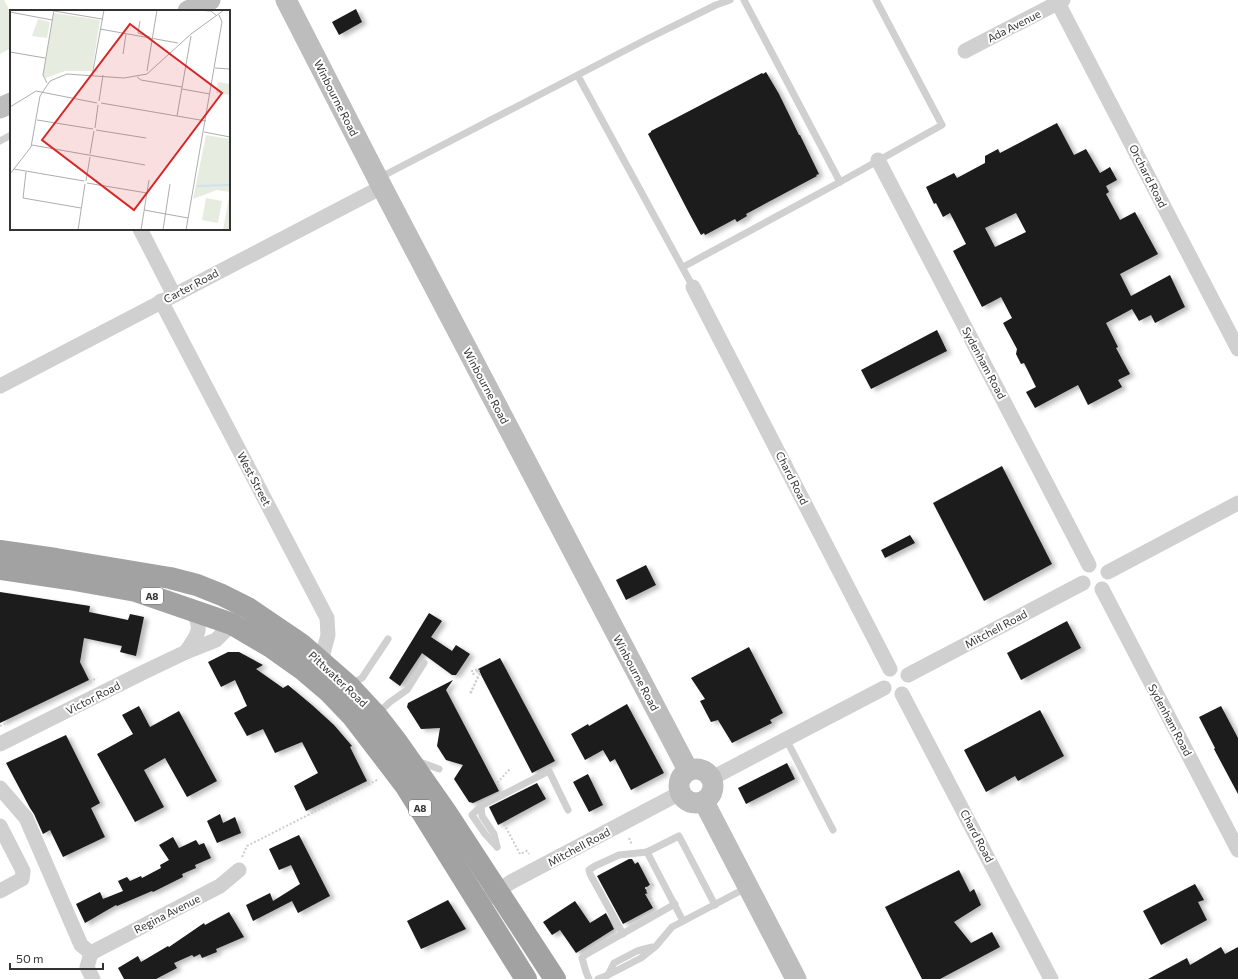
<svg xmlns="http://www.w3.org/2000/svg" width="1238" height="979" viewBox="0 0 1238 979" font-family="Commissioner,sans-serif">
  <defs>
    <filter id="shadow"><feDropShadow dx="4.5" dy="2.5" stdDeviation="2" flood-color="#0004"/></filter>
  </defs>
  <rect width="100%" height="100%" fill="#fff"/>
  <!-- green -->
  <polygon fill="#e6ecdf" points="0,0 4,0 11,13 11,48 0,54"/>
  <!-- building -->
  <g fill="#1a1a1a" fill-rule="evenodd" filter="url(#shadow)">
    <polygon points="356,9 362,22 339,35 332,22"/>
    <polygon points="766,72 779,94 799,135 800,135 819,174 816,175 817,176 746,214 747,216 737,222 735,219 705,235 704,233 701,235 689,213 648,134 651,132 651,131 762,73 763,74"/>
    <path d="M1057,123L1074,155L1086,149L1100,173L1110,167L1117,180L1106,186L1109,192L1106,194L1120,220L1135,212L1158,254L1120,274L1131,296L1170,275L1185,307L1155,323L1151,315L1139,321L1132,309L1106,323L1118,347L1116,348L1130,374L1118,380L1122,387L1088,405L1078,385L1035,408L1026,392L1036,387L1024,363L1021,364L1016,354L1017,349L1003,323L1012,318L1001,297L982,307L953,251L966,244L950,213L943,217L936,203L934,204L926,187L954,173L957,178L985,163V156L998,149L1000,153ZM1016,213L1026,232L995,247L985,228Z"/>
    <polygon points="937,330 947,351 871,389 861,370"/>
    <polygon points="1002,466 1052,564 984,601 933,503"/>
    <polygon points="910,535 915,543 885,558 881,550"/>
    <polygon points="646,565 656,585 626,600 616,580"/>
    <polygon points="0,592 90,606 89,612 128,620 130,614 144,617 136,656 120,652 122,646 84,638 80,662 89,680 0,723"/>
    <polygon points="429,613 442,621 431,637 452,651 456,645 470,654 456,675 452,675 422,653 400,686 389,678"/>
    <polygon points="1067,621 1081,648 1021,680 1007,653"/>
    <polygon points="749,647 783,713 770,720 772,723 732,743 718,720 711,722 700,701 705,699 691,678"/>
    <polygon points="228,652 239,652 263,665 256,669 283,688 288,685 312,705 334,725 352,746 350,747 367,781 306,811 294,786 318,773 302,742 275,753 263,729 247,736 234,713 247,706 235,680 221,687 208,662"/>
    <polygon points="500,658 555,761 532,773 478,669"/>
    <polygon points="453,680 446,690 499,791 473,803 469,802 454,779 463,765 446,760 437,746 440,728 421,729 407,707 408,703"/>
    <polygon points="627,704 664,773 631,790 615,759 610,762 603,750 585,760 571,734 588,724 589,726"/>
    <polygon points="139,706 150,727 179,711 217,781 187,797 165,758 144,770 164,807 135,822 97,754 133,734 122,715"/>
    <polygon points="1221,706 1238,738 1238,794 1214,749 1215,748 1199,717"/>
    <polygon points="1040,710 1064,756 1018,781 1015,776 986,792 964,750"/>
    <polygon points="66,735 100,803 91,808 105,837 63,857 50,830 43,834 34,814 30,808 6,763"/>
    <polygon points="787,763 795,779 746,804 738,788"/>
    <polygon points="588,774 603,805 589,812 573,782"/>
    <polygon points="537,783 546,799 498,825 489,807"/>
    <polygon points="220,814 223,823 235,817 241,833 217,843 207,821"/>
    <polygon points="299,835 330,896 298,913 292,901 253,921 246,905 270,893 273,901 300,884 291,865 279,870 269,849"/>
    <polygon points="173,837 179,848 196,840 199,845 204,843 211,858 195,865 196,868 182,874 183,877 153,892 152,891 117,906 116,905 85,923 76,904 100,892 103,899 123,891 118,881 127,877 130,881 141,876 142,878 161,868 160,865 169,860 159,845"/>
    <polygon points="629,859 632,859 635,864 638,862 650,885 645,888 648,893 645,894 653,908 623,924 597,876"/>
    <polygon points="959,870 970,892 974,889 981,905 954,922 971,943 992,932 1000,947 940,979 922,979 885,907"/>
    <polygon points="1195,884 1204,900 1198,902 1207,920 1161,945 1143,911"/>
    <polygon points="448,900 466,929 421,949 407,921"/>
    <polygon points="575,901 590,923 606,913 614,929 576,953 560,930 552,935 543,922"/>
    <polygon points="229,912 244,937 216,949 217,952 202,958 200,954 194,957 192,955 174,963 177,968 156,979 124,979 118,968 138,956 141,962 168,946 169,947 204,923 205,925"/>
    <polygon points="1221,947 1225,954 1238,947 1238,979 1148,979 1187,958 1190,965"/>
  </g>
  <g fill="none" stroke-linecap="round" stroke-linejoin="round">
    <!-- path -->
    <g stroke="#cdcdcd" stroke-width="2" stroke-dasharray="2 2" stroke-linecap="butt">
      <polyline points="470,693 480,674 478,669 472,671 473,674 478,671 479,674 471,693"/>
      <polyline points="0,726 97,678"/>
      <polyline points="499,786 497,783 510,769"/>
      <polyline points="504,824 520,854 527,851 529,854"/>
      <polyline points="629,838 632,845"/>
      <polyline points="242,857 247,846 379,779"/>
      <polyline points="652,884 653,885 646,888 654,906"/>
    </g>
    <!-- service -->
    <g stroke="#d0d0d0" stroke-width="7">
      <polyline points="744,0 840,182"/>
      <polyline points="578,76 693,287"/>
      <polyline points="0,141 11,135"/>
      <polyline points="379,178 647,39 716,5 730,0"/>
      <polyline points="683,267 840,182 942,125 876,0"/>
      <polyline points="350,685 362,678 388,639"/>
      <polyline points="378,713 390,702 407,690 424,663"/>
      <polyline points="786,739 833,830"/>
      <polyline points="417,761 439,769"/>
      <polyline points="481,806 482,816 494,834 497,847"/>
      <polyline points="497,847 485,834 472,815 481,806 549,771 568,810"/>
      <polyline points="683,921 647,852 679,836 715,905"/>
      <polyline points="623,934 590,874 589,870 595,866 619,855 647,852"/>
      <polyline points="608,975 614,963 637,951 652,947"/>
      <polyline points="589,979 586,972 582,958 585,955 675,904"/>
      <polyline points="598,979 608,975 641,958 656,946 672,927 746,888"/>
    </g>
    <!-- minor -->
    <g stroke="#d0d0d0" stroke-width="15">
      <polyline points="1058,3 1238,349"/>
      <polyline points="965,51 1063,0"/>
      <polyline points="878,160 1089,565"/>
      <polyline points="140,229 174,295"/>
      <polyline points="693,287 890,669"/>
      <polyline points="161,301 327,618 328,635 321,661"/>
      <polyline points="0,386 382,187"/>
      <polyline points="1108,572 1238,503"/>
      <polyline points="1102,589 1238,850"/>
      <path d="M186,652C198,633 203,632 193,610"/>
      <polyline points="908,675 1083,583"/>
      <polyline points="902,694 1051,979"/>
      <polyline points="0,744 144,672 186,652 216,640 232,624"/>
      <polyline points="712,778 884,688"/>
      <polyline points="0,788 26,818 81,945 91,953"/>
      <polyline points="0,826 23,871 22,879 0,891"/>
      <polyline points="479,904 511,882 680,793"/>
      <polyline points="91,953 220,886 239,870"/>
      <polyline points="91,953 87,967 93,979"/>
    </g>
    <!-- secondary -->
    <g stroke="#bdbdbd" stroke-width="21">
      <polyline points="286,0 382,187 688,770"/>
      <polyline points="188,11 210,0"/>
      <polyline points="0,108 11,103"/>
      <circle cx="696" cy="786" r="17"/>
      <polyline points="704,802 796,979"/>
    </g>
    <!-- trunk -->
    <g stroke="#a2a2a2" stroke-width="22">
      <polyline points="0,551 56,559 170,578 197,585 222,595 248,608 301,644 349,686 376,715 397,742 446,812 555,979"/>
      <polyline points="0,569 69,579 136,591 232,624 271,647 302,669 329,692 353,717 405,785 526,979"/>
    </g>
  </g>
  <g text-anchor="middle" stroke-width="4" stroke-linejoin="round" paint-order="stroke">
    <!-- shield labels -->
    <g fill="#fff" stroke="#707070" stroke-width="1">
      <rect x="141" y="588" width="22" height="16" rx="3"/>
      <rect x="409" y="800" width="22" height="16" rx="3"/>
    </g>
    <g font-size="10" font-weight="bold" fill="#333">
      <text x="152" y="600">A8</text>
      <text x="420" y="812">A8</text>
    </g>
    <!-- street labels -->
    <g font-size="11" fill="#333" stroke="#fff">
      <text transform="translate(1014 26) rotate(-27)" y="4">Ada Avenue</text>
      <text transform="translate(336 98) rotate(63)" y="4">Winbourne Road</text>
      <text transform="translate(1148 176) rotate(63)" y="4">Orchard Road</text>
      <text transform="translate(191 286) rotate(-28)" y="4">Carter Road</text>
      <text transform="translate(984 363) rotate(62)" y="4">Sydenham Road</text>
      <text transform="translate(486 386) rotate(62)" y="4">Winbourne Road</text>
      <text transform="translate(792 478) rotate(63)" y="4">Chard Road</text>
      <text transform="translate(254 479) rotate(62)" y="4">West Street</text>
      <text transform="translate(996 629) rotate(-28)" y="4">Mitchell Road</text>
      <text transform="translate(636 673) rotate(62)" y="4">Winbourne Road</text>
      <text transform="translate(338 679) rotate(43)" y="4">Pittwater Road</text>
      <text transform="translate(93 698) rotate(-27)" y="4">Victor Road</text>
      <text transform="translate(1170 720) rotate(62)" y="4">Sydenham Road</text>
      <text transform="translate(977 836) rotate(62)" y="4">Chard Road</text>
      <text transform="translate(579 847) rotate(-28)" y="4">Mitchell Road</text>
      <text transform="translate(167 914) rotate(-27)" y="4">Regina Avenue</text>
    </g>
  </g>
  <!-- overview -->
  <g transform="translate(10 10)">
    <rect width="220" height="220" fill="#fff"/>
    <path d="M44,3L90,10L82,61H55L36,68L33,66ZM28,9L40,12L37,28L22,26ZM208,72L220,74V85L206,83ZM196,125L220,129V220H213L220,182L207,180L183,189ZM196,188L212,191L208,213L192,210Z" fill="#e6ecdf"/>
    <path fill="none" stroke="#cfe2ee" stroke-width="2" d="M187,176L220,175"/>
    <path fill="none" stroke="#adadad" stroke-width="1" d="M187,0L201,1L207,6M44,1L92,9M0,2L42,10M130,11L128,23L140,27M90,19L168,33M0,42L35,48M113,44L116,24M205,58L220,59M137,61L147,0M82,66L94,0M127,67L131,70L172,77M37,73L33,65L44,0M172,79L200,84M89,91L93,65M91,93L196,111M0,97L26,81L87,93M167,106L181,26M27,110L83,119M85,118L88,95M86,120L136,128M194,122L220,127M22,135L135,155M80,144L84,121M4,159L74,171M16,162L13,188L71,198M0,164L21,137L30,86L40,71L57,64L114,68L137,64L181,24L214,0M76,171L80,147M77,173L137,183M134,200L178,208M68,220L75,174M131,220L139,170M153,220L160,174M176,220L208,35L212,12L209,5"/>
    <path fill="#d62828" fill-opacity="0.15" stroke="#d62828" stroke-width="2" d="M120,14L212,83L124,200L32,130Z"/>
    <rect width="220" height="220" fill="none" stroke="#333" stroke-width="2"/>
  </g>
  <!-- scale -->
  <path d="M10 963v6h93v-6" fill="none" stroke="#333333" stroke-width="2"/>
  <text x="16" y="963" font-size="12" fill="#333333" stroke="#ffffff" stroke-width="3" paint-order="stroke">50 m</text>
</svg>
